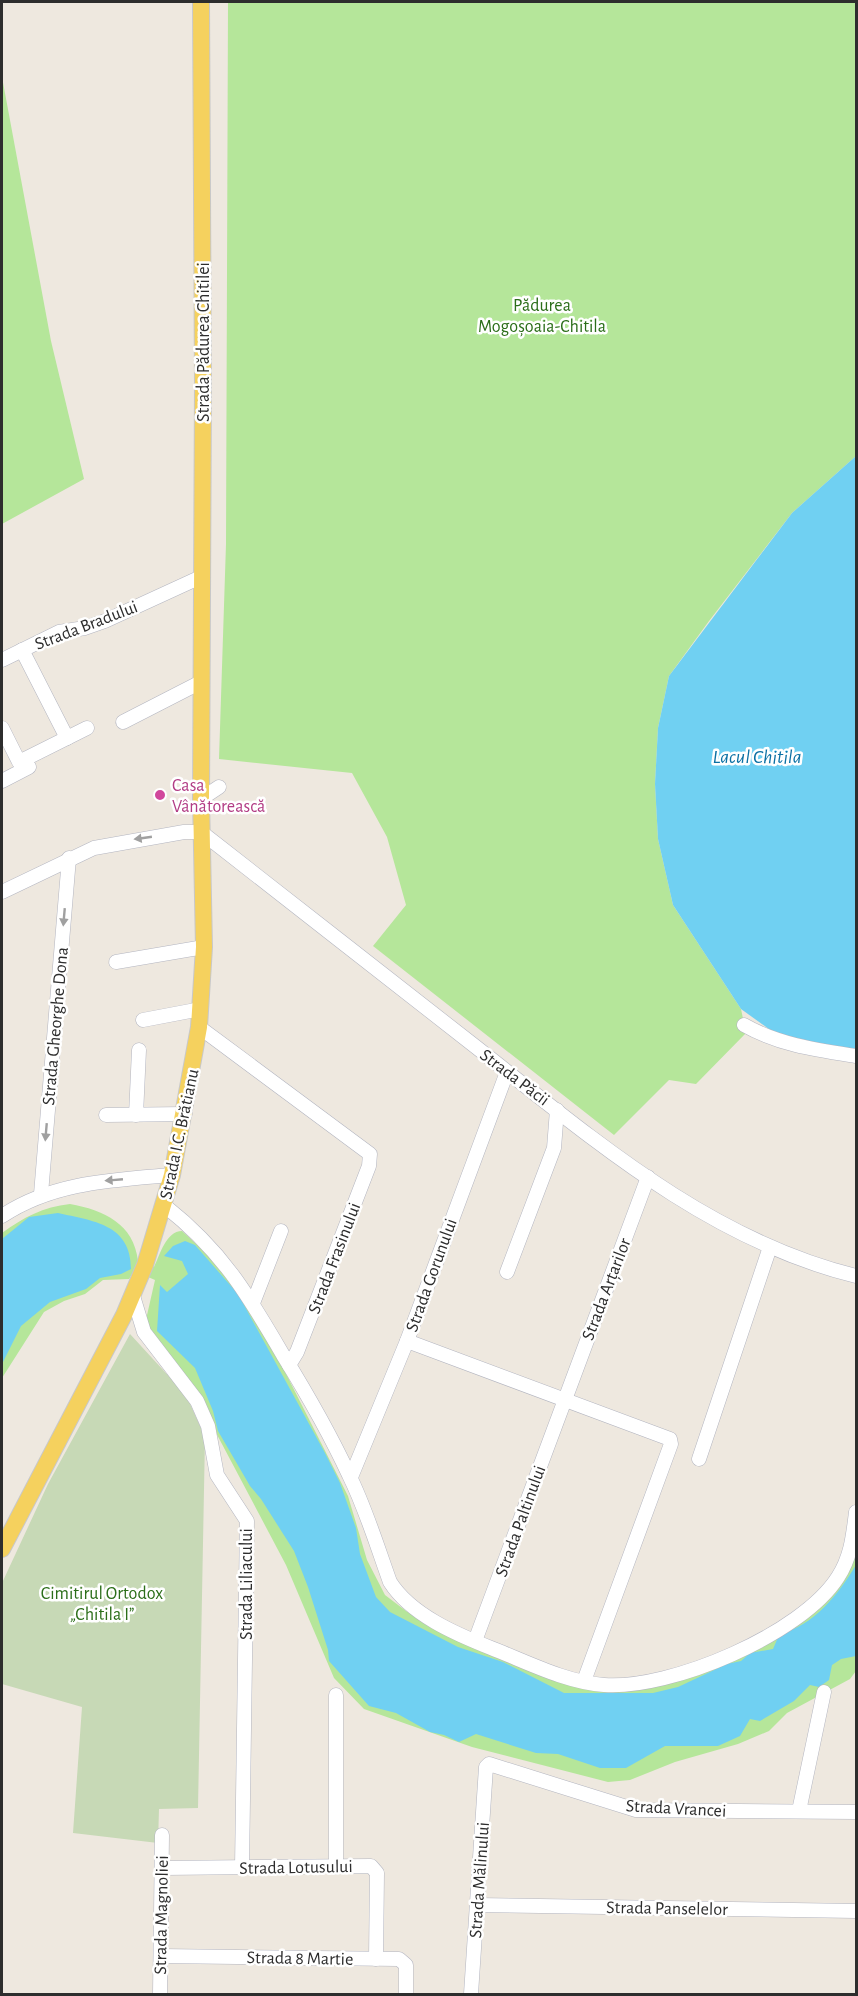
<svg xmlns="http://www.w3.org/2000/svg" width="858" height="1996" viewBox="0 0 858 1996" font-family="'Alegreya Sans',sans-serif">
  <rect width="100%" height="100%" fill="#eee8df"/>
  <!-- green -->
  <g fill="#b5e69a">
    <polygon points="228,2 856,2 856,456 792,513 709,621 669,676 658,728 655,784 658,839 673,905 741,1009 746,1033 696,1084 669,1080 614,1135 373,946 406,905 387,837 352,773 219,759 226,544"/>
    <polygon points="2,77 51,341 84,479 2,524"/>
    <path d="M70,1204C104,1210 134,1224 138,1261L154,1267C160,1255 166,1231 182,1231L217,1263L248,1307L281,1364L348,1496L367,1560L385,1595L406,1611L462,1640L565,1681L646,1686L734,1651L796,1616L844,1569L856,1509V1671L850,1679L787,1713L769,1731L738,1744L675,1762L630,1780L608,1782L472,1747L364,1709L334,1678L286,1565L214,1429L145,1324L155,1280L134,1271L129,1279L103,1280L85,1294L64,1301L44,1312L2,1378V1233C24,1217 43,1207 70,1204Z"/>
  </g>
  <!-- cemetery -->
  <polygon fill="#c7d9b6" points="130,1334 186,1395 205,1437 198,1808 159,1809 158,1843 73,1833 82,1707 2,1684 2,1583 48,1484"/>
  <!-- water -->
  <g fill="#70d0f2">
    <polygon points="856,456 856,1051 800,1041 773,1032 741,1009 673,905 658,839 655,784 658,728 669,676 792,513"/>
    <path d="M58,1213C93,1221 131,1224 131,1269L121,1274L100,1278L86,1289L50,1302L21,1326L2,1364V1239L29,1217Z"/>
    <path d="M185,1241L195,1245L238,1294L325,1453L340,1483L356,1528L360,1554L376,1597L390,1612L458,1647L503,1662L564,1693H653L678,1687L727,1664L741,1661L750,1653L773,1649L779,1635C815,1624 837,1596 856,1565V1656L841,1659L832,1665L829,1680L819,1687L810,1685L794,1701L760,1721L750,1719L740,1736L718,1746H665L626,1768H600L558,1754L536,1753L476,1734L459,1742L444,1735L430,1732L396,1713L369,1706L329,1661L328,1650L308,1587L294,1551L261,1499L250,1486L218,1431L213,1411L195,1368L157,1331L160,1285L167,1292L188,1274L182,1261L164,1256L173,1246Z"/>
  </g>
  <g fill="none" stroke-linecap="round" stroke-linejoin="round">
    <!-- minor casing -->
    <g stroke="#b3b5c0" stroke-width="15">
      <g id="minor">
        <polyline points="22,650 67,738"/>
        <polyline points="2,660 59,632 85,628 105,621 203,576"/>
        <polyline points="123,722 201,682"/>
        <polyline points="2,728 19,762 87,728"/>
        <polyline points="2,781 29,767"/>
        <polyline points="201,799 219,787"/>
        <path d="M2,892L94,848L184,832H201C293,904 384,975 476,1047C593,1139 709,1240 856,1276"/>
        <polyline points="116,962 204,947"/>
        <polyline points="143,1020 201,1009"/>
        <path d="M744,1025C779,1045 817,1050 856,1056"/>
        <polyline points="199,1027 370,1154 369,1166 297,1352 289,1365"/>
        <polyline points="106,1115 185,1114"/>
        <polyline points="136,1115 139,1050"/>
        <polyline points="41,1194 69,858"/>
        <path d="M165,1206C222,1251 247,1293 283,1355C307,1394 330,1434 349,1475C366,1509 377,1546 390,1582C411,1615 456,1634 491,1648C527,1662 565,1682 604,1685C670,1690 802,1634 838,1577C851,1557 853,1536 856,1512"/>
        <path d="M2,1216C53,1182 113,1180 172,1175"/>
        <polyline points="507,1272 554,1148 557,1110"/>
        <polyline points="133,1296 144,1332 197,1401 208,1426 217,1475 247,1521 242,1868"/>
        <polyline points="253,1303 281,1231"/>
        <polyline points="407,1341 670,1439 671,1444 584,1681"/>
        <polyline points="699,1459 770,1247"/>
        <polyline points="351,1477 407,1341 507,1072"/>
        <polyline points="475,1641 648,1177"/>
        <polyline points="799,1811 824,1692"/>
        <polyline points="336,1867 336,1695"/>
        <polyline points="163,1868 371,1866 377,1873 376,1959"/>
        <polyline points="477,1905 856,1911"/>
        <polyline points="161,1956 399,1959 406,1965 406,1994"/>
        <polyline points="160,1994 162,1835"/>
        <polyline points="471,1994 486,1767 489,1764 636,1810 856,1812"/>
      </g>
    </g>
    <!-- major casing -->
    <g stroke="#c8c8c8" stroke-width="18">
      <polyline id="major" points="2,1549 124,1315 145,1265 172,1175 199,1027 204,947 201,799 203,387 201,2"/>
    </g>
    <!-- minor -->
    <use href="#minor" stroke="#fff" stroke-width="14"/>
    <!-- major -->
    <use href="#major" stroke="#f5d15e" stroke-width="16"/>
  </g>
  <!-- one-way arrows -->
  <defs><path id="oneway-solid" d="M-6-.8H1V-3.2L6.5 0L1 3.2V.8H-6Z" transform="scale(1.5)"/></defs>
  <g fill="#a0a0a0">
    <use href="#oneway-solid" transform="translate(143 838) rotate(172)"/>
    <use href="#oneway-solid" transform="translate(64 917) rotate(95)"/>
    <use href="#oneway-solid" transform="translate(46 1132) rotate(95)"/>
    <use href="#oneway-solid" transform="translate(114 1180) rotate(175)"/>
  </g>
  <!-- markers -->
  <circle fill="#d1479c" stroke="#fff" stroke-width="2" cx="160" cy="795" r="6"/>
  <g text-anchor="middle" stroke-width="5" stroke-linejoin="round" paint-order="stroke">
    <!-- park labels -->
    <g font-size="18" fill="#2b6e19" stroke="#fff">
      <text x="542" y="311">Pădurea<tspan x="542" dy="21">Mogoșoaia-Chitila</tspan></text>
      <text x="102" y="1599">Cimitirul Ortodox<tspan x="102" dy="21">„Chitila I”</tspan></text>
    </g>
    <!-- street labels -->
    <g font-size="18" fill="#2d2d2d" stroke="#fff">
      <text transform="translate(203 342) rotate(-90)" y="6">Strada Pădurea Chitilei</text>
      <text transform="translate(86 625) rotate(-21)" y="6">Strada Bradului</text>
      <text transform="translate(55 1026) rotate(-85)" y="6">Strada Gheorghe Dona</text>
      <text transform="translate(515 1077) rotate(37)" y="6">Strada Păcii</text>
      <text transform="translate(179 1134) rotate(-78)" y="6">Strada I.C. Brătianu</text>
      <text transform="translate(334 1258) rotate(-69)" y="6">Strada Frasinului</text>
      <text transform="translate(431 1275) rotate(-70)" y="6">Strada Gorunului</text>
      <text transform="translate(606 1289) rotate(-69)" y="6">Strada Arțarilor</text>
      <text transform="translate(520 1521) rotate(-70)" y="6">Strada Paltinului</text>
      <text transform="translate(246 1584) rotate(-90)" y="6">Strada Liliacului</text>
      <text transform="translate(676 1808) rotate(3)" y="6">Strada Vrancei</text>
      <text transform="translate(296 1867) rotate(-1)" y="6">Strada Lotusului</text>
      <text transform="translate(479 1880) rotate(-86)" y="6">Strada Mălinului</text>
      <text transform="translate(667 1908) rotate(1)" y="6">Strada Panselelor</text>
      <text transform="translate(161 1915) rotate(-89)" y="6">Strada Magnoliei</text>
      <text transform="translate(300 1958) rotate(1)" y="6">Strada 8 Martie</text>
    </g>
    <!-- hotel labels -->
    <g font-size="18" fill="#b23c85" stroke="#fff" text-anchor="start">
      <text x="172" y="791">Casa<tspan x="172" dy="21">Vânătorească</tspan></text>
    </g>
    <!-- water labels -->
    <g font-size="20" font-style="italic" fill="#0a70a4" stroke="#fff">
      <text x="757" y="763">Lacul Chitila</text>
    </g>
  </g>
  <!-- border -->
  <rect width="858" height="1996" fill="none" stroke="#2d2d2d" stroke-width="6"/>
</svg>
